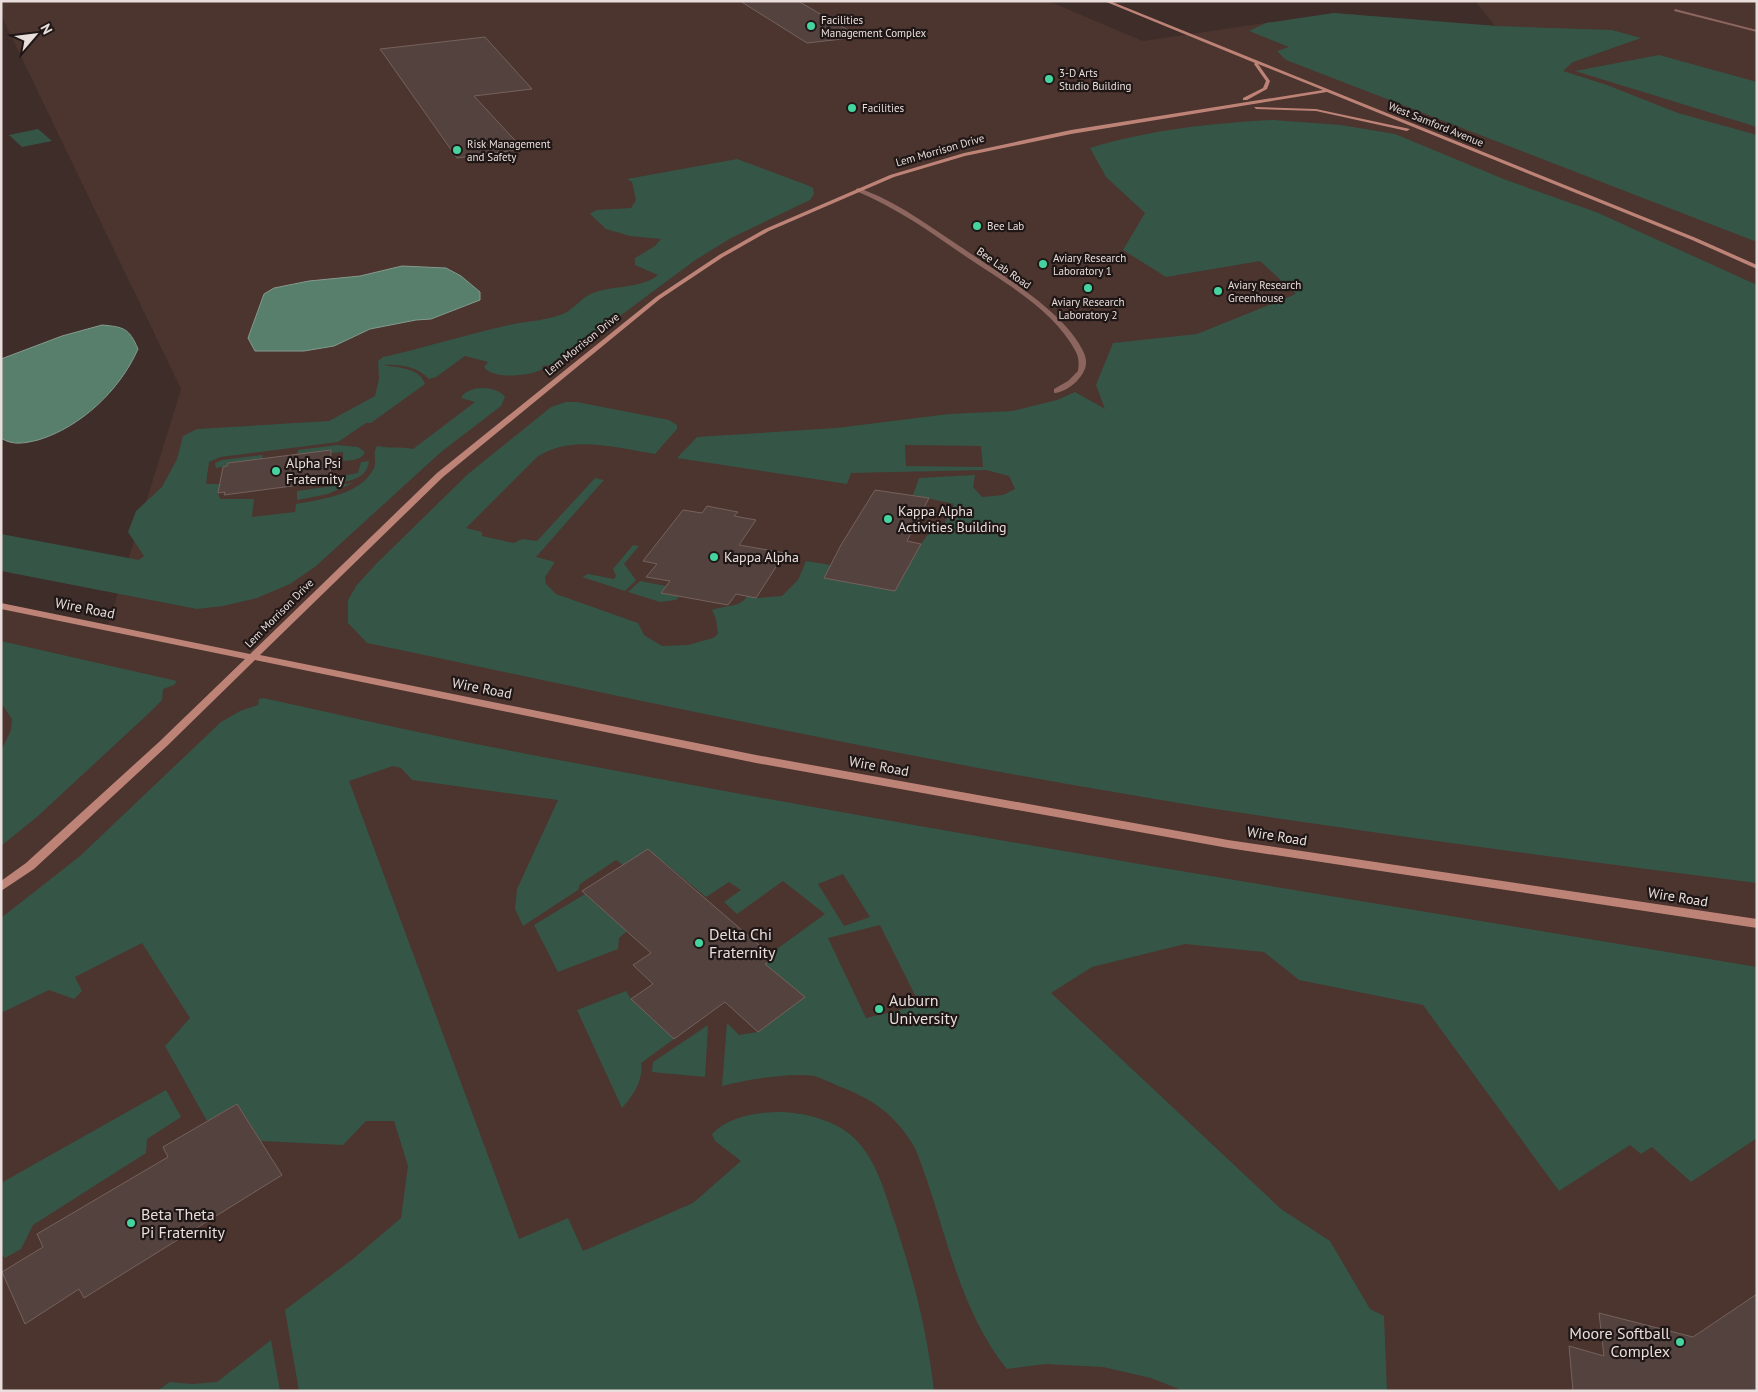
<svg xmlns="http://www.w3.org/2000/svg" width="1758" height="1392" viewBox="0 0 1758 1392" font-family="'PT Sans',sans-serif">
  <rect width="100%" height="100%" fill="#3e2d29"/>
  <!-- built -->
  <polygon fill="#4c342f" points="1,1 1048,1 1143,41 1334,13 1495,26 1475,1 1757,1 1757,1391 1,1391 1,606 107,628 181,389 1,15"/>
  <!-- green -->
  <g fill="#355546" fill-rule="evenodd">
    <polygon points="1334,13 1496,26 1612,30 1641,38 1573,62 1563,71 1607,85 1678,113 1757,135 1757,242 1286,60 1277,51 1289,47 1249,31 1266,23"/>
    <polygon points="1659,55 1757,82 1757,127 1575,71"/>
    <path d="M1273,120L1341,125L1395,134L1506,180L1596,212L1757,285V883C1574,860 1391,836 1209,808C927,763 647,702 367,643L348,623V600L356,586L376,564L468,474L551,407L566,402H577L669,420L677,425V429L655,454C616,448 572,434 537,457L466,528L482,532V536L514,543L522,539L537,541L595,478L604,480L536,557L555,562L545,577L546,584L556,594L638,623L644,635L662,646L688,645L713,638L718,634L716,619L712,610C724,605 741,608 747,596L756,598L782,596L798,580L806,561L831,565L825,578L895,591L921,544L929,533L941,530L954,504L913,495L919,478L975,475L973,487L982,497L1003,495L1015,489L1009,476L986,470L851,473L847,484L677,458L697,437L836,428L949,414L1012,411L1057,400L1075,392L1105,409L1096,385L1113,343L1197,334L1296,294L1260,261L1166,277L1123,250L1145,213L1106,177L1090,148C1148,130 1212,123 1273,120ZM905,445L981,446L983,467L906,466Z"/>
    <polygon points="38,129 52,141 22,147 9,135"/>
    <path d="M737,159L807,185L813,188L814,194L810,200L731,238L694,261L554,365L542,366L543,369C530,376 493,380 484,367L488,362L465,356L436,377L429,379C418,367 400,364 384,365C397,368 420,367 425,384L371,423H366L338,442L220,457L209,462L206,484H220L218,493L220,499H254L252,517L295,512L296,504C322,499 361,495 374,468C377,460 372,454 377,446C390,449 400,446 413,449L475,402L461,398C468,385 496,385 505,397L501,406L441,452L316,566L290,584L257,598L223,606L197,609L1,571V534L139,560L144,556L128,532L136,511L162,487L177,459L183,436L197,429L329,421L375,396L379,379L378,361L383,357C424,348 464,335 505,326C525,321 547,321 565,313C575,308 582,297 593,293C614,285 641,289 658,275L635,265V258L655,246L661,239L630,236L606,229L590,214L596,210L631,208L636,200L632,182L627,179Z"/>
    <path d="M337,445L358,447L365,452C361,461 351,460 343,461V452L332,453L331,450L297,455L298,450Z"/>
    <polygon points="263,455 262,459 216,468 215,463 222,460"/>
    <path d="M369,461C367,479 350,481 335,483V477L358,473L361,462Z"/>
    <polygon points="353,483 328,494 297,500 297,491"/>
    <polygon points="633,545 639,546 624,564 636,580 625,591 582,577 588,574 614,579 616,576 613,569"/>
    <polygon points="640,581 666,586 661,593 679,596 676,600 660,602 628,592"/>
    <polygon points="1,641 177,681 174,685 163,689 162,700 148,714 38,816 1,846 1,751 11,730 12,719 1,703"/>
    <path d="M263,698C342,715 422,734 502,749C919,830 1338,897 1757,967V1138L1691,1182L1652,1147L1641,1154L1630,1145L1559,1191L1423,1005L1299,980L1264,952L1185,944L1092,967L1051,993L1281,1209L1330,1241L1370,1309L1384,1316L1387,1391H1184L1151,1378L1103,1367L1046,1364L1007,1369C956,1307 945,1221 915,1148C895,1114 873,1099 836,1085C829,1082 821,1078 814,1076C790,1072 746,1080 722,1086L727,1023L739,1035L758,1032L804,997L765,964L774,958L770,954L825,914L783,881L737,914L724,902L741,890L729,882L706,897L648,849L623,865L616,860L580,884L578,890L523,926L515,909L517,889L558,800L412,780L401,768L393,766L349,781L519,1239L568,1218L583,1251L693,1203L741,1161L715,1141L712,1134C729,1116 758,1112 782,1112C808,1113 841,1122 858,1142C876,1162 884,1189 892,1214C912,1272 927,1329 934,1391H299L285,1310L354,1258L401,1218L408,1166L394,1121H366L343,1145L261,1141L237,1104L207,1121L165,1046L190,1018L142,943L75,977L82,991L74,999L49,990L1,1013V918L80,856L221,722L240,711L258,705L259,699ZM843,874L870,917L844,926L818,884ZM880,925L920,1005L866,1018L828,938Z"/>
    <polygon points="585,894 627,931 619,938 618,949 558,972 534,925"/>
    <path d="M626,991L631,999L674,1039L641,1063C644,1079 633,1096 622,1108L577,1010Z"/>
    <polygon points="708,1025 705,1077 652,1072 653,1062"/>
    <polygon points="166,1090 181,1117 147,1139 146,1153 33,1225 21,1249 5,1258 1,1254 1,1183"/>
    <polygon points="271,1340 280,1391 157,1391 170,1382 192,1384 217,1382"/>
  </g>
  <!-- water -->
  <g fill="#587e6c" stroke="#849b8d">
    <polygon points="402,266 446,268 461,276 480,292 480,300 431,319 416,320 370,329 334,346 304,351 255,351 248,338 264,294 274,288 309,281 360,276"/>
    <path d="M102,325C124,327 129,328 138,349C120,390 81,427 38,440C25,443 13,446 1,438V359L62,336Z"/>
  </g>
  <!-- building -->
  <g fill="#54423f" stroke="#75625d">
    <polygon points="740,1 798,1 860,37 807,43"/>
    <polygon points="485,37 532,89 474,96 523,149 457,158 380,49"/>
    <polygon points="331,450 330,481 224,495 225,492 218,493 223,467 227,466 228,463"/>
    <polygon points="875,490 929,498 907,541 921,544 895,591 824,578 841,545"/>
    <polygon points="707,506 738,512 734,516 756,520 739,545 785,553 756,598 736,594 728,605 661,593 670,581 646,577 657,564 643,561 683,510 702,513"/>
    <polygon points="648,849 774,958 765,964 805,997 758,1032 725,1002 674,1039 631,999 653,984 633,965 651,953 582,891"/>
    <polygon points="237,1104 282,1175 84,1298 79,1289 25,1324 2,1272 43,1247 37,1234 168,1157 163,1147"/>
    <polygon points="1757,1294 1757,1391 1573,1391 1569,1346 1604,1356 1599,1313 1693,1337"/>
  </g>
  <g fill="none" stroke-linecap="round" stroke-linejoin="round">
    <!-- street -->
    <g fill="#8c665e" fill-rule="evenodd">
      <polygon points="1675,9 1757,30 1757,32 1674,11"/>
      <path d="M858,188C897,201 930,227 964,249C1000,274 1066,312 1084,353C1089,365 1084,373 1077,381C1072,386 1062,393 1054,393V389L1068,381L1078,371C1079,364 1079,358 1076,352C1055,311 1004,282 968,258C932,233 897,208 856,191V189Z"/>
    </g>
    <!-- secondary -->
    <g fill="#be8377" fill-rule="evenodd">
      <polygon points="1104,1 1110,1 1696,238 1757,265 1757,269 1692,240 1327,92 1071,134 965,156 894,177 769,231 723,257 660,299 443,477 260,655 756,755 1228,840 1757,919 1757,928 1228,848 756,763 255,660 167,746 34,869 1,891 1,881 26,863 159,742 245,659 1,609 1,603 250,654 437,473 656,297 719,255 765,229 890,175 964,153 1071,130 1323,90 1258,64 1270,81 1267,89 1247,100 1243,100 1243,98 1263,88 1266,81 1254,64 1255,63"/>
      <polygon points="1254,107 1316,109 1410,129 1407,131 1316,111 1256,109"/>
    </g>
  </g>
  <!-- markers -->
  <g fill="#45d49f" stroke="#1f1716" stroke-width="2">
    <circle cx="811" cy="26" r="5"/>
    <circle cx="1049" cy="79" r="5"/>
    <circle cx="852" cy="108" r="5"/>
    <circle cx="457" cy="150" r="5"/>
    <circle cx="977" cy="226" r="5"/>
    <circle cx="1043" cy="264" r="5"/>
    <circle cx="1088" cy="288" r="5"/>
    <circle cx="1218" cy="291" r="5"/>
    <circle cx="276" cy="471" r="5"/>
    <circle cx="888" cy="519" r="5"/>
    <circle cx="714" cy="557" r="5"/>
    <circle cx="699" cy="943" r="5"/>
    <circle cx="879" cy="1009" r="5"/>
    <circle cx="131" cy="1223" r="5"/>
    <circle cx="1680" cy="1342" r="5"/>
  </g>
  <g text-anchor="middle" stroke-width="4.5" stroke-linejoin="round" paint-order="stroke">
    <!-- far-poi labels -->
    <g font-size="11" fill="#e9dedb" stroke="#1f1716" text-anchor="start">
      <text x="821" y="24">Facilities<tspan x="821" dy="13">Management Complex</tspan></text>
      <text x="1059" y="77">3-D Arts<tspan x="1059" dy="13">Studio Building</tspan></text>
      <text x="862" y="112">Facilities</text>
      <text x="467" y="148">Risk Management<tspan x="467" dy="13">and Safety</tspan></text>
      <text x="987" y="230">Bee Lab</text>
      <text x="1053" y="262">Aviary Research<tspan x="1053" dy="13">Laboratory 1</tspan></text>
      <text x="1228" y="289">Aviary Research<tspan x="1228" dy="13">Greenhouse</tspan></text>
      <text x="1088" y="306" text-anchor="middle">Aviary Research<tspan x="1088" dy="13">Laboratory 2</tspan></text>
    </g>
    <!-- far-street labels -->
    <g font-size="11" fill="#e9dedb" stroke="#1f1716">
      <text transform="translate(1436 124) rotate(22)" y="4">West Samford Avenue</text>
      <text transform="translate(940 150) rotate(-16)" y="4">Lem Morrison Drive</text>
      <text transform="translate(1004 268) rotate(35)" y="4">Bee Lab Road</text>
      <text transform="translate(582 344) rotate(-39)" y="4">Lem Morrison Drive</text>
      <text transform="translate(279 613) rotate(-45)" y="4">Lem Morrison Drive</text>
    </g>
    <!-- poi labels -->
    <g font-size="14" fill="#e9dedb" stroke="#1f1716" text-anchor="start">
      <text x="286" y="468">Alpha Psi<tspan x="286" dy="16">Fraternity</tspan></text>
      <text x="898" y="516">Kappa Alpha<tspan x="898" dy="16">Activities Building</tspan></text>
      <text x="724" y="562">Kappa Alpha</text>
    </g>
    <!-- street labels -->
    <g font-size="14" fill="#e9dedb" stroke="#1f1716">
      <text transform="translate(85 608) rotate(11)" y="5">Wire Road</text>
      <text transform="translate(482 688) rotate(11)" y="5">Wire Road</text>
      <text transform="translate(879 766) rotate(10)" y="5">Wire Road</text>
      <text transform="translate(1277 836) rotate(9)" y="5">Wire Road</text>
      <text transform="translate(1678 897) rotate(9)" y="5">Wire Road</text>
    </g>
    <!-- near-poi labels -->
    <g font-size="16" fill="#e9dedb" stroke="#1f1716" text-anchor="start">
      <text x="709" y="940">Delta Chi<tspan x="709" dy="18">Fraternity</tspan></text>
      <text x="889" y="1006">Auburn<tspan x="889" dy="18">University</tspan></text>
      <text x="141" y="1220">Beta Theta<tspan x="141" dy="18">Pi Fraternity</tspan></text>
      <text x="1670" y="1339" text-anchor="end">Moore Softball<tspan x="1670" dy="18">Complex</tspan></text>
    </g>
  </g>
  <!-- border -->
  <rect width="1758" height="1392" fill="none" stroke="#e9dedb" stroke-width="5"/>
  <!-- north arrow -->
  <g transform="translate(35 35) rotate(62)" stroke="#1f1716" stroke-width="4" paint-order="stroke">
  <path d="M0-4L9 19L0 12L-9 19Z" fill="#e9dedb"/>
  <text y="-8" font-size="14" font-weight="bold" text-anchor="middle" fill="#e9dedb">N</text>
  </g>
</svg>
